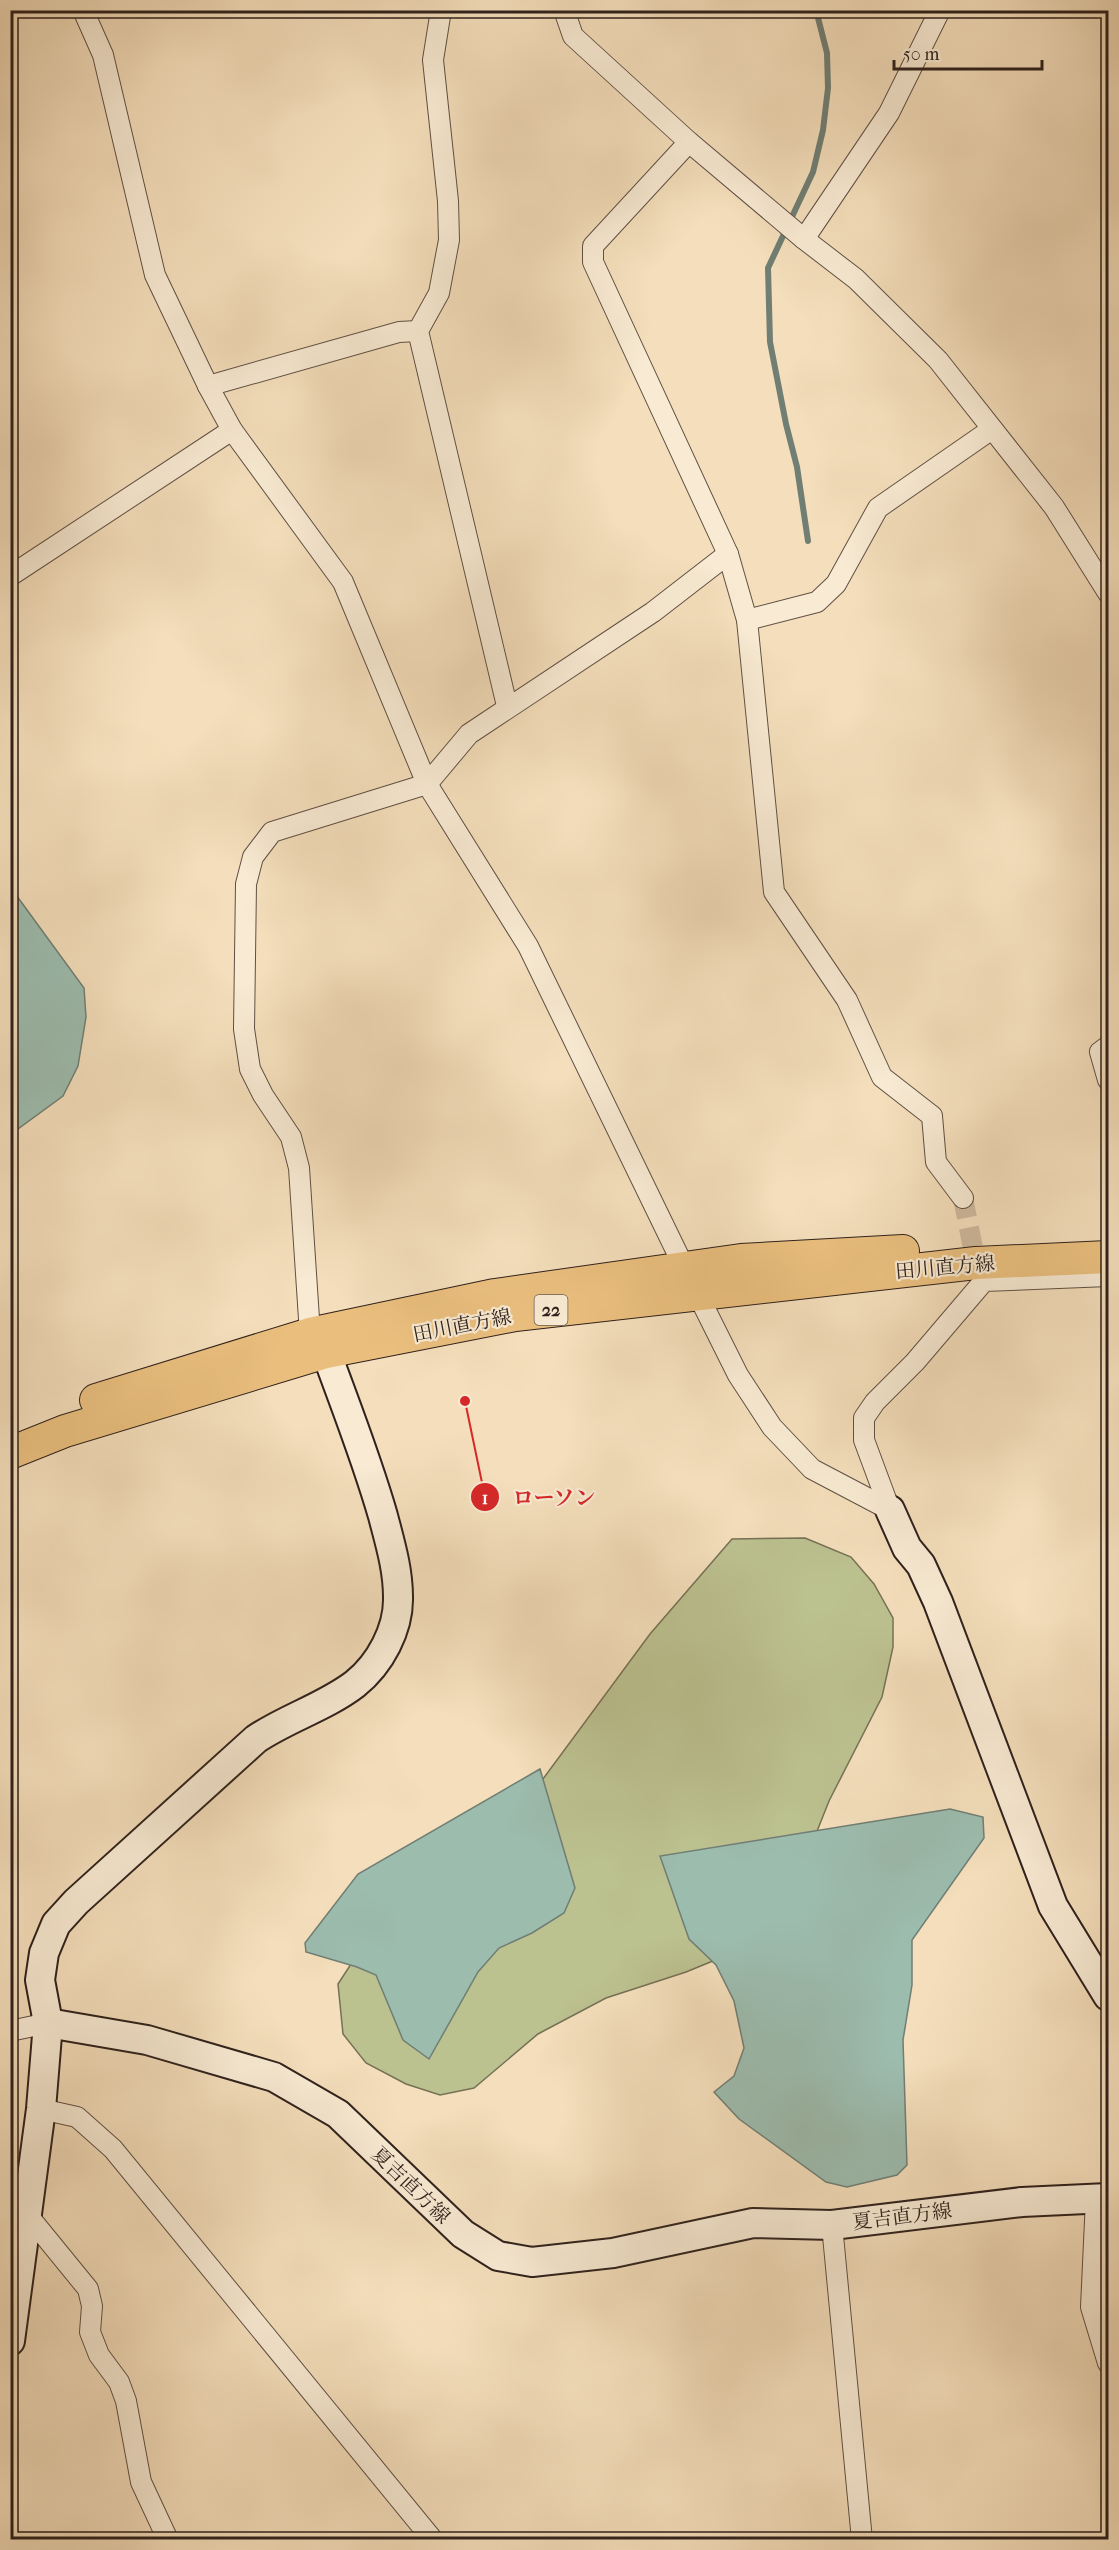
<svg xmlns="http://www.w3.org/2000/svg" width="1119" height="2550" viewBox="0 0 1119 2550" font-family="'IM FELL French Canon','Noto Serif JP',serif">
  <rect width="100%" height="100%" fill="#f4debb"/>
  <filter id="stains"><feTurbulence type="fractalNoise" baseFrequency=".00333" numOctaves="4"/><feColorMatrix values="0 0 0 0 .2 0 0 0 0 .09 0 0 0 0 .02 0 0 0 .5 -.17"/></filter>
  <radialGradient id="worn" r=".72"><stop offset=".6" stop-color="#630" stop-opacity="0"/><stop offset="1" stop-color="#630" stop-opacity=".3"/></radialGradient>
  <!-- green -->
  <polygon fill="#bcc190" stroke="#767156" stroke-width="1.5" points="805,1538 851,1557 874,1584 893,1618 893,1647 882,1697 829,1801 804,1864 720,1958 686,1972 606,1998 538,2034 474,2088 440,2095 406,2084 366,2063 343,2034 338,1984 353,1961 543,1779 650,1634 732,1539"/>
  <!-- water -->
  <g fill="#9cbcae" stroke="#707e74" stroke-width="1.5">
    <polygon points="11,888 84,988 86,1017 78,1066 63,1096 11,1134"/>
    <polygon points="540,1769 575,1888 564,1913 532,1933 499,1948 478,1972 429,2059 403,2040 376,1975 357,1967 306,1952 305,1943 358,1874"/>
    <polygon points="950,1809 983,1817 984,1838 912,1940 912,1985 903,2040 907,2165 897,2175 847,2187 826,2182 739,2119 714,2092 734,2076 744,2048 734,2001 716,1965 689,1939 660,1856"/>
  </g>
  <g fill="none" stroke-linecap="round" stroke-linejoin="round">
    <!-- stream -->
    <polyline stroke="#707e74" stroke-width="6" points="808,541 797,467 786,424 770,342 768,268 813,172 823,130 828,88 827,53 816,10"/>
    <!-- street-tunnel -->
    <polyline stroke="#cdb89b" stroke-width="20" stroke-dasharray="20 10" stroke-linecap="butt" points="963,1198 976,1263"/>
    <!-- street casing -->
    <g stroke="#605044" stroke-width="22">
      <g id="street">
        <polyline points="83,10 103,55 155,275 208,386 232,430 343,582 427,784 528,946 684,1267 738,1375 772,1427 812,1469 890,1510"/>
        <polyline points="441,10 433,60 448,201 449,240 439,293 418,331 507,706"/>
        <polyline points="564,10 573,36 689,142 804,239 856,279 938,360 1054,507 1108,593"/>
        <polyline points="689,142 593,246 593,262 728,554 747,620 774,892 847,1000 882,1077 932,1116 936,1162 963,1198"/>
        <polyline points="804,239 889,113 940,10"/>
        <polyline points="208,386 399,332 418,331"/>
        <polyline points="10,576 232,430"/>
        <polyline points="747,620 817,602 836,584 878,508 992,429"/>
        <polyline points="1108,1046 1100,1052 1108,1080"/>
        <polyline points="316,1341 310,1334 299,1168 291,1137 263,1095 250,1069 244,1029 246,884 253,857 272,832 427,784 469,734 653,612 728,554"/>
        <polyline points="890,1510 864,1440 864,1418 875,1402 915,1362 984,1281 1108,1276"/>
        <polyline points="10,2031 48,2023"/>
        <polyline points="41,2109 77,2117 113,2149 433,2540"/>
        <polyline points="1096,2199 1091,2307 1108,2363"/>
        <polyline points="10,2203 26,2213 88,2289 92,2306 90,2332 99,2355 119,2382 126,2401 141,2482 168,2540"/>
        <polyline points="832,2225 862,2540"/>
      </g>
    </g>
    <!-- secondary casing -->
    <g stroke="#2f211c" stroke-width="32">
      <g id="secondary">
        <polyline points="890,1510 907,1548 921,1565 938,1602 1053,1906 1108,1996"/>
        <polyline points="48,2023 147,2040 274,2077 338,2114 463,2234 498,2256 532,2262 613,2253 753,2223 832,2225 1022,2202 1108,2198"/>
        <path d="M10,2341L41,2109L48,2023L40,1980L44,1953L56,1924L76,1902L256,1739C287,1718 325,1707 355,1684C380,1664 399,1629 398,1597C398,1569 390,1543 383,1516C367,1460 346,1407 326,1352"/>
      </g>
    </g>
    <!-- primary casing -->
    <g stroke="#2f211c" stroke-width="34">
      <g id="primary">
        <polyline points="96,1400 310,1334 495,1295 741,1260 903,1251"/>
        <polyline points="10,1453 65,1431 326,1352 515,1315 976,1263 1108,1257"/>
      </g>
    </g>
    <!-- street -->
    <use href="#street" stroke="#f8ead3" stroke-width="20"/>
    <!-- secondary -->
    <use href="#secondary" stroke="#f8ead3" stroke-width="28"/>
    <!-- primary -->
    <use href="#primary" stroke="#eabf7e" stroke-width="32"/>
  </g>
  <g text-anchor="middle" stroke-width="4.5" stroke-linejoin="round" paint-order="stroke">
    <!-- shield labels -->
    <rect fill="#f8ead3" stroke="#6b5d53" stroke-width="1.5" x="534.5" y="1295" width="33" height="30" rx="4.5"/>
    <g font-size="18" font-weight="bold" fill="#2f211c">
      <text x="551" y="1316">22</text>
    </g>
    <!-- street labels -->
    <g font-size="20" fill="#2f211c" stroke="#f8ead3">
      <text transform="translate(945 1267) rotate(-5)" y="7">田川直方線</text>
      <text transform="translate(462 1325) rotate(-11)" y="7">田川直方線</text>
      <text transform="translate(411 2185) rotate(44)" y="7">夏吉直方線</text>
      <text transform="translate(902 2216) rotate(-7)" y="7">夏吉直方線</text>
    </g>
  </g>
  <!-- callouts -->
  <path fill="none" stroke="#d62828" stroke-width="2" d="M465 1401L485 1497"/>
  <g fill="#d62828" stroke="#f8ead3" stroke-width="2">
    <circle cx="465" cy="1401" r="6"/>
    <circle cx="485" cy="1497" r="15"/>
  </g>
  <g font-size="18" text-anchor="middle" font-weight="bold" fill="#fff">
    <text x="485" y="1504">1</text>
  </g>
  <g font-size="21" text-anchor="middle" font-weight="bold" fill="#d62828" stroke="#f8ead3" stroke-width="4.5" stroke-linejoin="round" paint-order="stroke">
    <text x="554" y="1505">ローソン</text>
  </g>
  <!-- margin -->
  <rect width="1119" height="2550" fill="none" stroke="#f4debb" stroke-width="36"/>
  <rect x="12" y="12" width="1095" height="2526" fill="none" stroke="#2f211c" stroke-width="3"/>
  <rect x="18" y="18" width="1083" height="2514" fill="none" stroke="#2f211c" stroke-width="1.5"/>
  <!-- scale -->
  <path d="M894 60v9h148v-9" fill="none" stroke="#2f211c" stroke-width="3"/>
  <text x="903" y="60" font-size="18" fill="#2f211c" stroke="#f8ead3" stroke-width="4.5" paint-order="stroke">50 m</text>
  <rect width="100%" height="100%" filter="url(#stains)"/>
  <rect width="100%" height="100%" fill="url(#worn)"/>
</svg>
